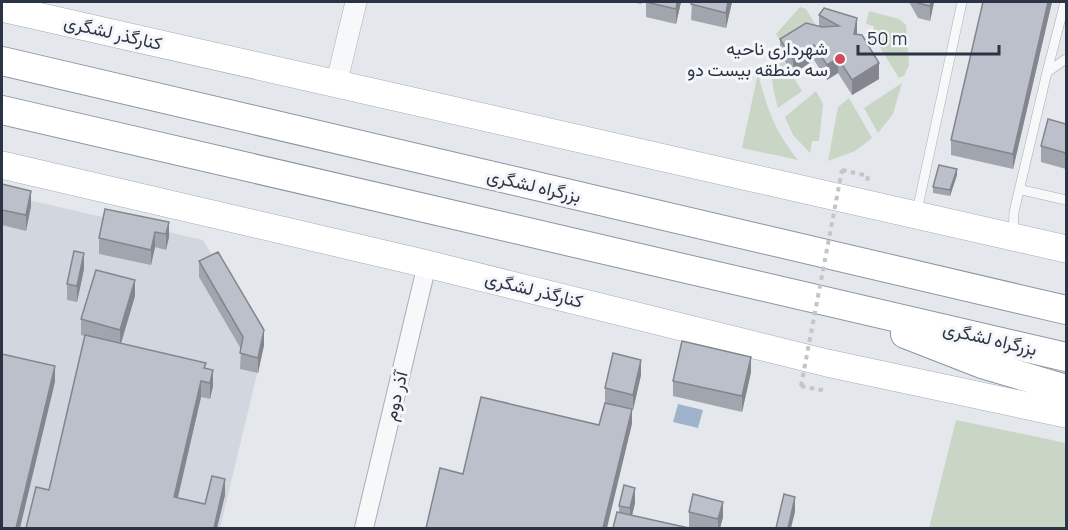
<svg xmlns="http://www.w3.org/2000/svg" width="1068" height="530" viewBox="0 0 1068 530" font-family="Manrope,Vazirmatn,sans-serif">
  <rect width="100%" height="100%" fill="#e4e7ec"/>
  <!-- built -->
  <polygon fill="#d2d6de" points="2,194 203,240 264,345 220,528 2,528"/>
  <!-- green -->
  <g fill="#c9d6c5">
    <polygon points="800,7 806,9 819,30 787,51 776,34"/>
    <polygon points="869,11 899,19 906,25 909,65 904,76 899,78 878,44 871,41 874,26 866,24"/>
    <path d="M777,50L802,91L778,108C772,87 769,70 777,50Z"/>
    <path d="M758,73C767,109 775,131 798,160L742,148Z"/>
    <polygon points="902,83 893,114 878,133 864,108"/>
    <polygon points="816,91 823,104 819,141 812,141 810,153 793,135 785,117"/>
    <polygon points="849,98 872,138 855,151 828,161 838,107"/>
    <polygon points="956,420 1066,443 1066,528 929,528"/>
  </g>
  <!-- water -->
  <polygon fill="#9fb4cc" points="678,404 703,410 698,428 673,422"/>
  <g fill="none" stroke-linecap="round" stroke-linejoin="round">
    <!-- service casing -->
    <g stroke="#a9aeb7" stroke-width="10">
      <g id="service">
        <polyline points="1047,72 1065,2"/>
        <polyline points="1022,190 1066,200"/>
        <polyline points="917,211 962,2"/>
        <polyline points="1013,233 1014,212 1047,72 1066,59"/>
      </g>
    </g>
    <!-- minor casing -->
    <g stroke="#a9aeb7" stroke-width="20">
      <polyline id="minor" points="364,528 427,264"/>
    </g>
    <!-- tertiary casing -->
    <g stroke="#a9aeb7" stroke-width="22">
      <polyline id="tertiary" points="336,85 356,2"/>
    </g>
    <!-- primary casing -->
    <g stroke="#a3abb8" stroke-width="28">
      <g id="primary">
        <polyline points="2,8 1066,249"/>
        <polyline points="2,165 427,264 827,363 1066,414"/>
      </g>
    </g>
    <!-- trunk casing -->
    <g stroke="#8b94a3" stroke-width="30">
      <g id="trunk">
        <polyline points="2,61 1066,310"/>
        <polyline points="2,110 1066,357"/>
        <polyline points="905,334 982,364 1066,389"/>
      </g>
    </g>
    <!-- path -->
    <g stroke="#c2c5cb" stroke-width="4" stroke-dasharray="4.5 4.5" stroke-linecap="butt">
      <polyline points="842,170 868,176 867,183"/>
      <polyline points="801,386 821,390 822,384"/>
    </g>
    <!-- service -->
    <use href="#service" stroke="#f7f8fa" stroke-width="9"/>
    <!-- minor -->
    <use href="#minor" stroke="#f7f8fa" stroke-width="18"/>
    <!-- tertiary -->
    <use href="#tertiary" stroke="#f7f8fa" stroke-width="21"/>
    <!-- primary -->
    <use href="#primary" stroke="#fff" stroke-width="27"/>
    <!-- trunk -->
    <use href="#trunk" stroke="#fff" stroke-width="28"/>
    <!-- path-bridge -->
    <polyline stroke="#c2c5cb" stroke-width="4" stroke-dasharray="4.5 4.5" stroke-linecap="butt" points="801,386 842,170"/>
  </g>
  <!-- wall -->
  <g fill="#a1a5ae">
    <polygon points="631,2 642,2 641,4"/>
    <polygon points="646,2 681,2 676,24 646,17"/>
    <polygon points="692,2 732,2 726,28 691,20"/>
    <polygon points="909,2 934,2 930,21 918,18"/>
    <polygon points="983,2 1052,2 1013,169 951,155 951,140"/>
    <polygon points="819,15 857,34 879,79 852,95 838,73 827,80 814,60 793,74 780,54 780,39 819,26"/>
    <polygon points="1066,124 1066,169 1041,162 1041,146"/>
    <polygon points="957,175 950,196 933,193 933,187"/>
    <polygon points="2,184 31,206 26,231 2,225"/>
    <polygon points="169,222 169,237 166,250 155,247 151,265 99,254 99,238"/>
    <polygon points="199,261 264,345 258,373 240,369 241,349 199,277"/>
    <polygon points="84,269 77,302 67,300 67,284"/>
    <polygon points="135,296 121,344 206,369 213,386 210,399 201,397 178,498 205,504 225,495 217,528 49,490 85,336 81,335 81,319"/>
    <polygon points="751,372 742,412 673,396 673,381"/>
    <polygon points="641,375 633,410 632,410 632,424 463,474 599,425 605,403 605,388"/>
    <polygon points="635,503 632,515 619,512 619,506"/>
    <polygon points="689,512 723,517 720,528 695,528 689,527"/>
  </g>
  <!-- shaded-wall -->
  <g fill="#83868d">
    <polygon points="677,2 681,2 676,24 676,9"/>
    <polygon points="728,2 732,2 726,28 726,13"/>
    <polygon points="931,2 934,2 930,21 930,6"/>
    <polygon points="1048,2 1052,2 1013,169 1013,154"/>
    <polygon points="857,18 857,33 854,49 854,34"/>
    <polygon points="814,45 814,60 793,74 793,59"/>
    <polygon points="838,58 838,73 827,80 827,65"/>
    <polygon points="879,63 879,79 852,95 852,80"/>
    <polygon points="957,169 957,175 950,196 950,190"/>
    <polygon points="31,191 31,206 26,231 26,215"/>
    <polygon points="169,222 169,237 166,250 166,234"/>
    <polygon points="155,232 155,247 151,265 151,250"/>
    <polygon points="84,253 84,269 77,302 77,286"/>
    <polygon points="135,280 135,296 120,346 120,330"/>
    <polygon points="264,330 264,345 258,373 258,358"/>
    <polygon points="751,357 751,372 742,412 742,396"/>
    <polygon points="641,360 641,375 633,410 633,395"/>
    <polygon points="55,366 55,382 20,528 16,528"/>
    <polygon points="213,370 213,386 210,399 210,383"/>
    <polygon points="201,381 201,397 174,513 174,497"/>
    <polygon points="632,409 632,424 607,528 603,528"/>
    <polygon points="225,479 225,495 217,528 214,528"/>
    <polygon points="635,488 635,503 630,524 630,508"/>
    <polygon points="795,497 795,512 791,528 788,528"/>
    <polygon points="723,502 723,517 720,528 718,528 718,519"/>
  </g>
  <!-- building -->
  <g fill="#bbc0ca" stroke="#83868d" stroke-width="1.5">
    <polygon points="646,2 677,2 676,9"/>
    <polygon points="692,2 728,2 726,13 691,4"/>
    <polygon points="917,2 931,2 930,6 918,3"/>
    <polygon points="983,2 1048,2 1013,154 951,140"/>
    <polygon points="824,8 857,18 854,34 862,35 879,63 852,80 838,58 827,65 814,45 793,59 780,39 806,23 822,27 839,26 819,15"/>
    <polygon points="1048,119 1066,124 1066,153 1041,146"/>
    <polygon points="939,165 957,169 950,190 933,187"/>
    <polygon points="2,184 31,191 26,215 2,210"/>
    <polygon points="105,209 169,222 166,234 155,232 151,250 99,238"/>
    <polygon points="74,251 84,253 77,286 67,284"/>
    <polygon points="218,252 264,330 258,358 240,353 243,337 199,261"/>
    <polygon points="96,270 135,280 120,330 81,319"/>
    <polygon points="85,335 206,363 204,368 213,370 210,383 201,381 174,497 205,504 212,476 225,479 214,528 26,528 36,487 49,490"/>
    <polygon points="682,341 751,357 742,396 673,381"/>
    <polygon points="613,353 641,360 633,395 605,388"/>
    <polygon points="2,354 55,366 16,528 2,528"/>
    <polygon points="481,397 599,425 605,403 632,409 603,528 426,528 440,468 463,474"/>
    <polygon points="624,485 635,488 630,508 619,506"/>
    <polygon points="693,494 723,502 718,519 689,512"/>
    <polygon points="784,494 795,497 788,528 776,528"/>
    <polygon points="617,512 689,528 613,528"/>
  </g>
  <!-- markers -->
  <circle fill="#d1495b" stroke="#f4f6f9" stroke-width="2" cx="840" cy="59" r="6"/>
  <g text-anchor="middle" stroke-width="6" stroke-linejoin="round" paint-order="stroke">
    <!-- street labels -->
    <g font-size="18" fill="#2b3445" stroke="#f4f6f9">
      <text transform="translate(113 33) rotate(13)" y="6">کنارگذر لشگری</text>
      <text transform="translate(534 186) rotate(13)" y="6">بزرگراه لشگری</text>
      <text transform="translate(534 290) rotate(14)" y="6">کنارگذر لشگری</text>
      <text transform="translate(990 339) rotate(13)" y="6">بزرگراه لشگری</text>
      <text transform="translate(396 396) rotate(-76)" y="6">آذر دوم</text>
    </g>
    <!-- poi labels -->
    <g font-size="18" fill="#2b3445" stroke="#f4f6f9" text-anchor="end">
      <text x="828" y="55">شهرداری ناحیه<tspan x="828" dy="21">سه منطقه بیست دو</tspan></text>
    </g>
  </g>
  <!-- border -->
  <rect width="1068" height="530" fill="none" stroke="#2b3445" stroke-width="6"/>
  <!-- scale -->
  <path d="M858 45v9h141v-9" fill="none" stroke="#2b3445" stroke-width="3"/>
  <text x="867" y="45" font-size="18" fill="#2b3445" stroke="#f4f6f9" stroke-width="4.5" paint-order="stroke">50 m</text>
</svg>
